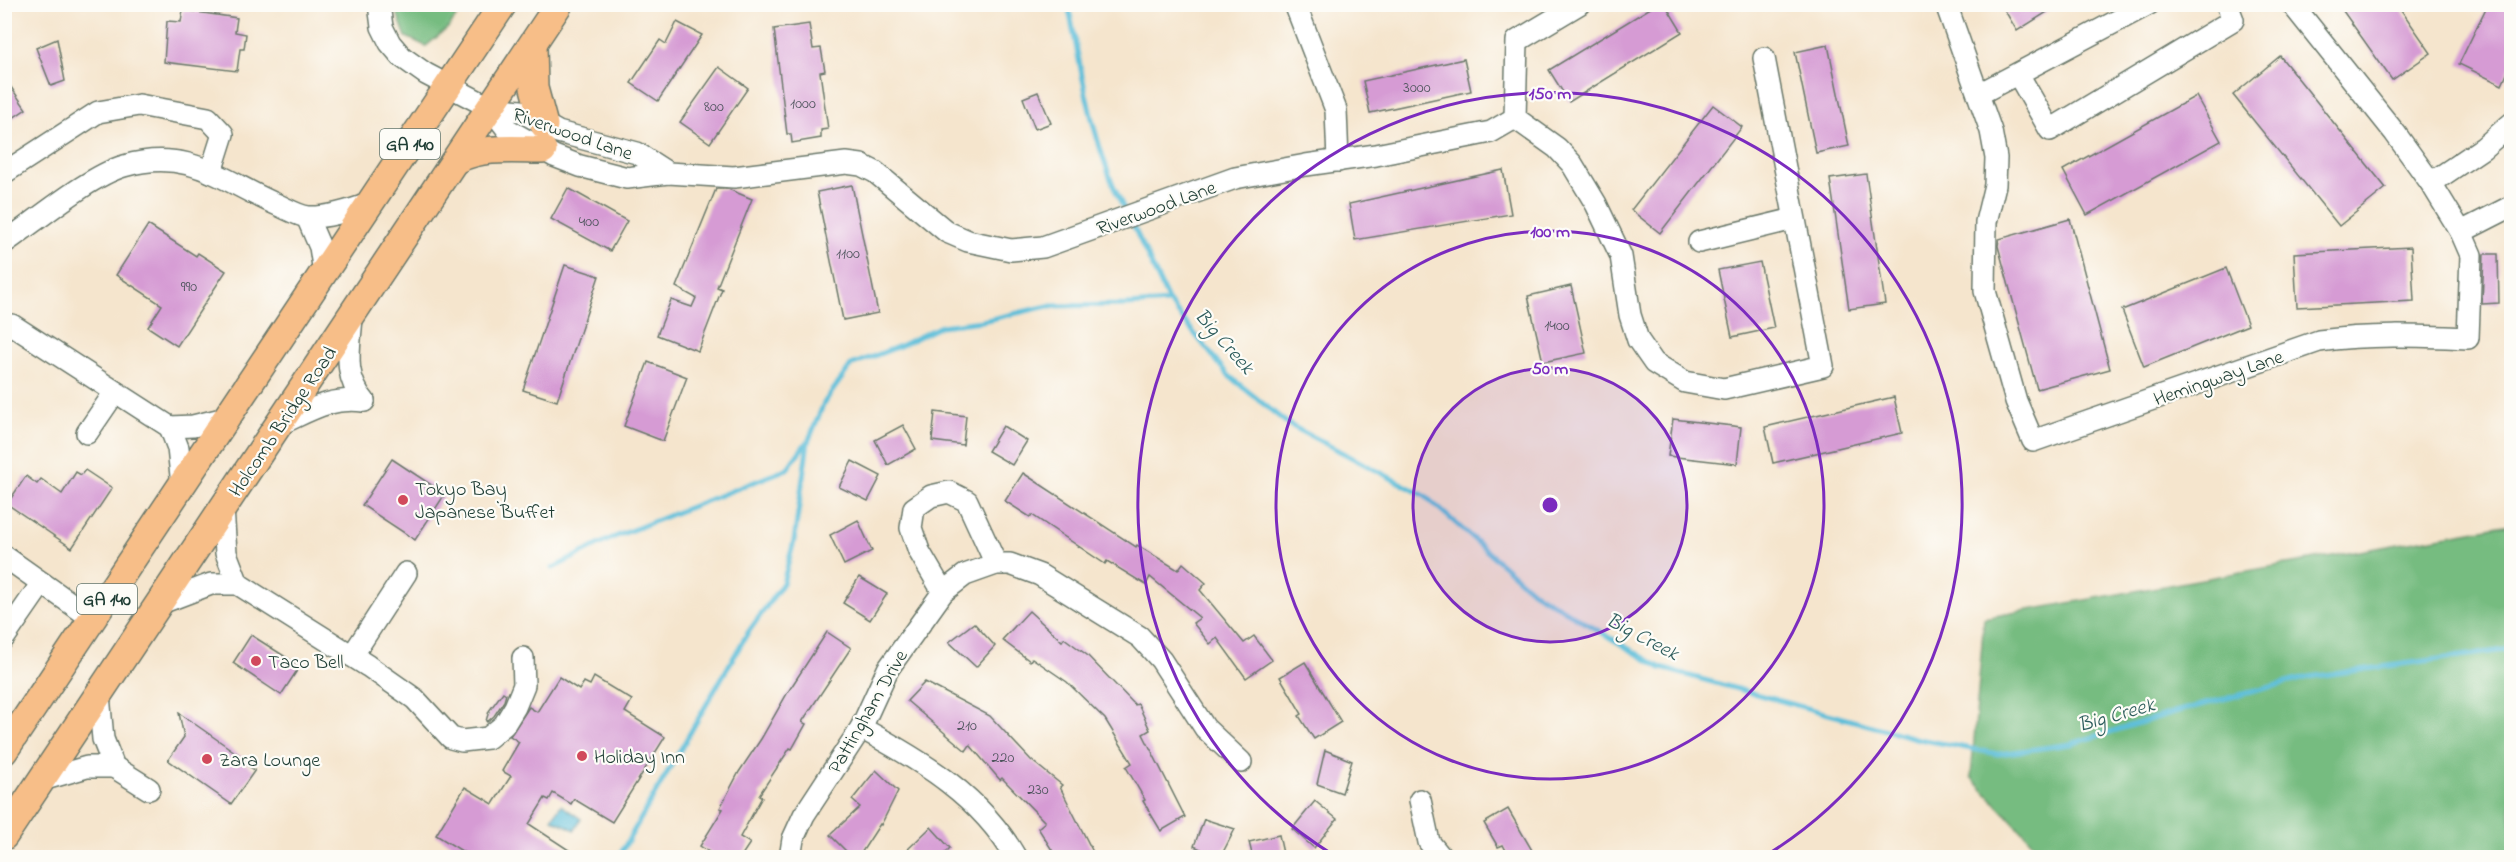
<svg xmlns="http://www.w3.org/2000/svg" width="2516" height="862" viewBox="0 0 2516 862" font-family="'Indie Flower',sans-serif">
  <rect width="100%" height="100%" fill="#fdfcf7"/>
  <filter id="ink" filterUnits="userSpaceOnUse"><feTurbulence type="fractalNoise" baseFrequency=".0167" numOctaves="2"/><feDisplacementMap in="SourceGraphic" scale="12" xChannelSelector="R" yChannelSelector="G"/><feConvolveMatrix kernelMatrix="1 2 1 2 8 2 1 2 1" color-interpolation-filters="sRGB"/></filter>
  <filter id="wash" filterUnits="userSpaceOnUse"><feTurbulence type="fractalNoise" baseFrequency=".008" numOctaves="4" result="noise"/><feDisplacementMap in="SourceGraphic" scale="24" xChannelSelector="R" yChannelSelector="G"/><feGaussianBlur stdDeviation="1.35" result="paint"/><feColorMatrix in="noise" values="0 0 0 0 0 0 0 0 0 0 0 0 0 0 0 0 0 1.4 0 .05"/><feComposite in="paint" operator="in"/></filter>
  <g filter="url(#wash)">
    <rect width="100%" height="100%" fill="#f5e5cd"/>
    <!-- forest -->
    <g fill="#76bc80" stroke="#4a7c5a" stroke-width="1.5">
      <polygon points="394,5 394,4 465,5 449,27 426,46 406,37"/>
      <polygon points="2511,524 2511,857 2046,857 1971,777 1984,618"/>
    </g>
    <!-- water -->
    <polygon fill="#5bbed9" stroke="#3d7e86" stroke-width="1.5" points="561,805 581,819 575,830 552,819"/>
    <g fill="none" stroke-linecap="round" stroke-linejoin="round">
      <!-- stream -->
      <g stroke="#5bbed9" stroke-width="5">
        <path d="M1068,4C1082,74 1093,149 1126,213"/>
        <polyline points="1131,221 1169,302 1228,375 1288,424 1425,496 1532,591 1661,668 1919,739 1998,754 2071,744 2178,711 2309,677 2512,649"/>
        <polyline points="553,568 612,538 787,469 806,443"/>
        <polyline points="618,858 747,634 783,583 794,541 808,442 824,403 851,365 900,346 941,326 982,321 1048,306 1127,305 1169,302"/>
      </g>
    </g>
    <g id="blocks">
      <!-- building -->
      <g fill="#d69bd4">
        <polygon points="1657,4 1665,4 1682,32 1569,102 1549,70"/>
        <polygon points="2001,4 2060,4 2017,31"/>
        <polygon points="2338,4 2397,4 2431,53 2392,80"/>
        <polygon points="2488,4 2511,4 2511,65 2502,85 2459,64"/>
        <polygon points="183,10 237,18 235,32 246,34 244,49 240,49 237,71 164,62 167,21 181,22"/>
        <polygon points="677,22 702,35 658,101 631,83 660,40 666,44"/>
        <polygon points="809,24 813,49 821,48 825,71 820,72 828,129 821,130 821,138 792,143 791,134 787,134 774,29"/>
        <polygon points="57,39 65,81 51,86 36,48"/>
        <polygon points="1828,45 1849,146 1816,153 1795,52"/>
        <polygon points="2280,56 2386,188 2339,226 2233,95"/>
        <polygon points="1464,59 1471,91 1370,113 1363,81"/>
        <polygon points="719,67 748,88 710,143 680,122"/>
        <polygon points="4,77 26,109 4,124"/>
        <polygon points="1038,92 1051,123 1035,129 1023,98"/>
        <polygon points="2196,96 2221,141 2087,215 2063,170"/>
        <polygon points="1713,105 1742,127 1660,233 1631,210"/>
        <polygon points="1503,170 1511,214 1355,240 1349,204"/>
        <polygon points="1866,174 1885,304 1849,309 1830,179"/>
        <polygon points="852,185 878,313 843,320 817,192"/>
        <polygon points="568,188 627,221 610,251 551,219"/>
        <polygon points="716,189 728,189 752,199 717,287 722,289 698,351 657,335 671,300 692,307 696,298 676,287"/>
        <polygon points="2070,219 2110,369 2037,389 1998,246 1999,239"/>
        <polygon points="148,225 196,256 198,253 226,271 177,346 148,327 162,305 116,275"/>
        <polygon points="2411,247 2414,301 2297,307 2294,253"/>
        <polygon points="2484,254 2498,254 2499,303 2482,304"/>
        <polygon points="1760,262 1774,328 1732,337 1718,270"/>
        <polygon points="565,265 599,276 557,401 523,390"/>
        <polygon points="2226,268 2248,325 2144,367 2122,310"/>
        <polygon points="1571,286 1586,353 1543,362 1528,296"/>
        <polygon points="648,362 687,377 663,441 624,426"/>
        <polygon points="1894,397 1902,433 1773,463 1765,427"/>
        <polygon points="935,412 966,416 963,445 932,441"/>
        <polygon points="1673,419 1741,427 1737,464 1668,456"/>
        <polygon points="903,425 916,449 888,465 875,440"/>
        <polygon points="1003,426 1027,441 1012,465 988,451"/>
        <polygon points="392,459 445,494 415,540 362,505"/>
        <polygon points="852,461 881,476 868,501 839,487"/>
        <polygon points="85,470 112,488 72,548 7,504 26,476 37,484 41,479 62,494 76,472 81,475"/>
        <polygon points="1023,473 1136,547 1137,545 1178,570 1183,563 1206,583 1200,590 1244,643 1254,636 1272,660 1246,678 1217,638 1210,644 1193,623 1200,618 1150,577 1146,585 1107,561 1105,564 1032,515 1030,517 1005,501"/>
        <polygon points="858,520 872,551 844,565 830,535"/>
        <polygon points="859,577 887,594 870,620 843,603"/>
        <polygon points="1029,611 1062,641 1064,638 1087,655 1135,705 1138,704 1150,730 1143,734 1185,817 1161,831 1143,801 1145,800 1126,767 1132,763 1105,719 1067,682 1032,658 1030,661 1002,640"/>
        <polygon points="974,623 995,646 976,667 949,642"/>
        <polygon points="827,632 851,648 802,722 806,724 792,749 790,748 759,795 762,797 740,837 750,843 740,858 718,858 700,846 723,809 720,808 739,772 761,739 788,692"/>
        <polygon points="251,635 300,666 281,695 233,663"/>
        <polygon points="1305,662 1341,722 1314,739 1299,716 1302,714 1280,677"/>
        <polygon points="559,677 579,690 584,682 590,685 594,677 632,700 625,712 665,737 612,822 574,799 571,804 553,793 549,800 545,798 529,824 581,858 473,858 436,835 465,787 493,804 511,776 502,771 519,742 510,736 529,707 537,712"/>
        <polygon points="925,682 990,716 1031,760 1062,785 1060,787 1096,858 1057,858 1038,828 1045,822 1002,778 1000,780 970,745 966,751 907,701"/>
        <polygon points="503,692 506,694 504,701 494,716 487,722 486,721 489,711"/>
        <polygon points="179,713 245,759 242,762 255,770 231,804 168,760 184,737"/>
        <polygon points="1325,750 1352,761 1342,793 1317,784"/>
        <polygon points="876,770 898,791 881,825 880,824 858,858 853,858 830,835 860,807 852,800"/>
        <polygon points="1315,801 1337,819 1314,848 1292,829"/>
        <polygon points="1508,809 1533,852 1523,858 1510,858 1503,845 1498,847 1484,823"/>
        <polygon points="1204,819 1235,829 1220,858 1194,846"/>
        <polygon points="931,827 950,848 940,858 915,858 908,849"/>
        <polygon points="1279,835 1284,858 1253,858 1249,842"/>
      </g>
    </g>
  </g>
  <g filter="url(#ink)">
    <use href="#blocks" fill-opacity="0" stroke="#6a786a" stroke-width="1.5"/>
    <g fill="none" stroke-linecap="round" stroke-linejoin="round">
      <!-- minor casing -->
      <g stroke="#6a786a" stroke-width="24">
        <g id="minor">
          <polyline points="379,4 382,27 390,43 402,57 426,74 491,108 521,111 558,132 637,153 668,173"/>
          <polyline points="1295,4 1336,110 1338,161"/>
          <path d="M1946,4L1991,131L1996,158L1995,185L1986,222L1985,291L2016,401L2033,441L2319,341C2368,334 2419,336 2468,338L2471,255L2461,232L2431,183L2395,133L2292,4"/>
          <polyline points="2018,74 2050,130 2233,20 2227,4"/>
          <polyline points="1979,94 2149,4"/>
          <polyline points="491,108 507,129 554,156 580,166 627,178 668,173 734,177 846,163 861,165 875,172 947,232 968,241 1011,250 1043,247 1235,178 1306,165 1376,155 1491,132 1515,118"/>
          <polyline points="1515,118 1557,148 1572,164 1596,204 1621,256 1630,315 1638,340 1654,363 1685,382 1724,389 1823,366 1764,58"/>
          <polyline points="1515,118 1517,41 1579,4"/>
          <polyline points="4,173 98,112 139,105 208,118 223,134 211,172"/>
          <polyline points="2431,183 2483,148 2512,123"/>
          <polyline points="307,217 320,247 324,273"/>
          <polyline points="2461,232 2512,206"/>
          <polyline points="1699,242 1794,219"/>
          <path d="M4,243C35,222 89,176 124,166C190,147 222,181 278,205C287,209 299,216 308,217C328,218 352,210 371,203"/>
          <path d="M352,317C350,349 342,374 364,401"/>
          <polyline points="4,327 12,325 170,427 193,426 226,418"/>
          <path d="M280,424C311,410 329,397 364,401"/>
          <polyline points="170,427 178,448 182,485"/>
          <polyline points="87,433 115,392"/>
          <polyline points="223,508 226,553 238,584"/>
          <polyline points="4,556 93,619"/>
          <polyline points="943,592 919,551 911,528 914,508 931,496 949,492 967,501 996,564"/>
          <polyline points="161,603 211,584 238,584 368,666 415,699 451,738 462,741 488,738 504,725 515,707 524,685 523,658"/>
          <polyline points="4,638 42,583"/>
          <polyline points="352,656 406,573"/>
          <polyline points="99,695 103,739 114,767 149,789"/>
          <path d="M861,728C922,761 981,796 1016,858"/>
          <polyline points="42,780 87,767 114,767"/>
          <polyline points="1420,800 1429,842 1442,858"/>
          <polyline points="790,858 793,839 804,815 861,728 888,669 943,592 965,575 996,564 1010,564 1040,575 1140,637 1161,660 1205,728 1241,762"/>
        </g>
      </g>
      <!-- major casing -->
      <g stroke="#6a786a" stroke-width="30">
        <g id="major">
          <polyline points="533,45 534,88 544,125"/>
          <path d="M458,159C483,146 516,150 543,150"/>
          <polyline points="4,751 503,4"/>
          <polyline points="4,836 559,4"/>
        </g>
      </g>
      <!-- minor -->
      <use href="#minor" stroke="#fff" stroke-width="21"/>
      <!-- major -->
      <use href="#major" stroke="#f7be88" stroke-width="27"/>
    </g>
  </g>
  <!-- distance rings -->
  <circle cx="1550" cy="505" r="137" fill="#7b2cbf" fill-opacity=".12"/>
  <g fill="none" stroke="#7b2cbf" stroke-width="3">
    <circle cx="1550" cy="505" r="137"/>
    <circle cx="1550" cy="505" r="274"/>
    <path d="M1335 856A412 412 0 1 1 1765 856"/>
  </g>
  <!-- markers -->
  <g fill="#d1495b" stroke="#fdfcf7" stroke-width="2">
    <circle cx="403" cy="500" r="6"/>
    <circle cx="256" cy="661" r="6"/>
    <circle cx="582" cy="756" r="6"/>
    <circle cx="207" cy="759" r="6"/>
  </g>
  <g text-anchor="middle" stroke-width="4.5" stroke-linejoin="round" paint-order="stroke">
    <!-- number labels -->
    <g font-size="16" fill="#4d545c">
      <text x="1417" y="92">3000</text>
      <text x="803" y="108">1000</text>
      <text x="714" y="111">800</text>
      <text x="589" y="226">400</text>
      <text x="848" y="258">1100</text>
      <text x="189" y="291">990</text>
      <text x="1557" y="330">1400</text>
      <text x="967" y="730">210</text>
      <text x="1003" y="762">220</text>
      <text x="1038" y="794">230</text>
    </g>
    <!-- shield labels -->
    <g fill="#fdfcf7" stroke="#62766e" stroke-width="1.5">
      <rect x="380" y="129" width="60" height="30" rx="4.5"/>
      <rect x="77" y="584" width="60" height="30" rx="4.5"/>
    </g>
    <g font-size="18" font-weight="bold" fill="#1f3d34">
      <text x="410" y="150">GA 140</text>
      <text x="107" y="605">GA 140</text>
    </g>
    <!-- street labels -->
    <g font-size="20" fill="#1f3d34" stroke="#fdfcf7">
      <text transform="translate(573 133) rotate(19)" y="7">Riverwood Lane</text>
      <text transform="translate(1156 207) rotate(-20)" y="7">Riverwood Lane</text>
      <text transform="translate(2218 377) rotate(-19)" y="7">Hemingway Lane</text>
      <text transform="translate(282 421) rotate(-56)" y="7">Holcomb Bridge Road</text>
      <text transform="translate(867 711) rotate(-60)" y="7">Pattingham Drive</text>
    </g>
    <!-- poi labels -->
    <g font-size="20" fill="#1f3d34" stroke="#fdfcf7" text-anchor="start">
      <text x="415" y="495">Tokyo Bay<tspan x="415" dy="23">Japanese Buffet</tspan></text>
      <text x="268" y="668">Taco Bell</text>
      <text x="594" y="763">Holiday Inn</text>
      <text x="219" y="766">Zara Lounge</text>
    </g>
    <!-- water labels -->
    <g font-size="21" font-style="italic" fill="#2e5d5d" stroke="#fdfcf7">
      <text transform="translate(1225 341) rotate(49)" y="7">Big Creek</text>
      <text transform="translate(1643 636) rotate(28)" y="7">Big Creek</text>
      <text transform="translate(2116 714) rotate(-16)" y="7">Big Creek</text>
    </g>
  </g>
  <circle cx="1550" cy="505" r="9" fill="#7b2cbf" stroke="#fdfcf7" stroke-width="3"/>
  <g font-size="18" text-anchor="middle" font-weight="bold" fill="#7b2cbf" stroke="#fdfcf7" stroke-width="4.5" stroke-linejoin="round" paint-order="stroke">
    <text x="1550" y="99">150 m</text>
    <text x="1550" y="237">100 m</text>
    <text x="1550" y="374">50 m</text>
  </g>
  <!-- margin -->
  <rect width="2516" height="862" fill="none" stroke="#fdfcf7" stroke-width="24"/>
</svg>
